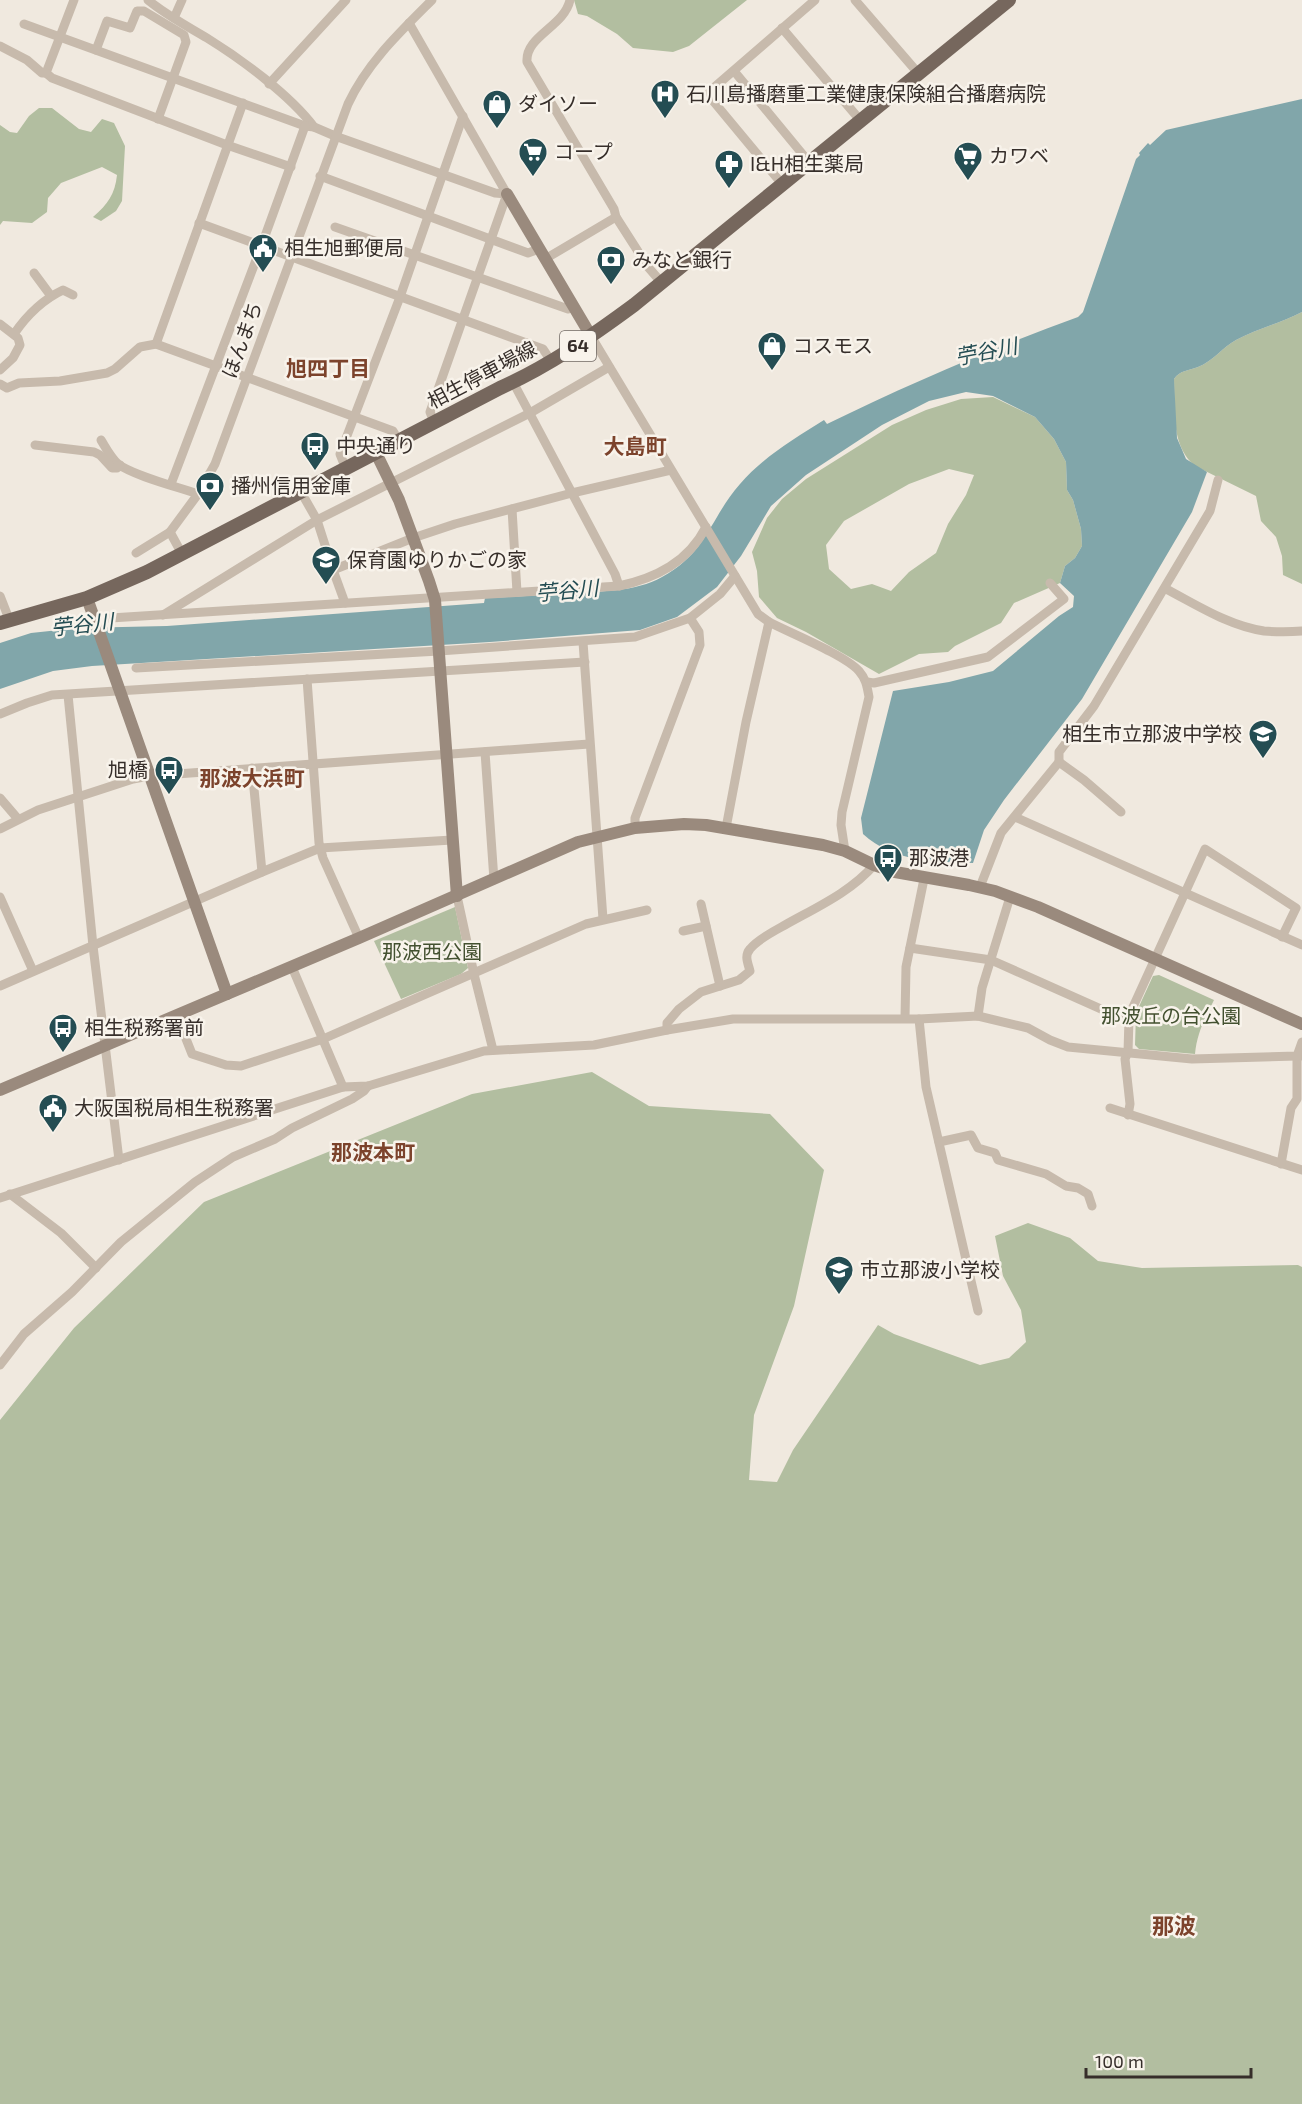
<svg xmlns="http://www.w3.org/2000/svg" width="1302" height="2104" viewBox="0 0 1302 2104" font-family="'Exo 2','Noto Sans JP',sans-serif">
  <rect width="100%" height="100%" fill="#f0e9df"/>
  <!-- green -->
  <g fill="#b2bea0" fill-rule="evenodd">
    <polygon points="574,0 747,0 689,46 673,52 633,48 617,34 587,16 578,14"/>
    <path d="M39,108H52L79,129L91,132L102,119L114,123L125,146L122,201L116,211L101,221L93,217C108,204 115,194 117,175L102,167L61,183L48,198L47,212L32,223L3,221L0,225V125L10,132L17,133L29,116Z"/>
    <path d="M1302,312V584L1283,575L1282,556L1276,537L1261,521L1256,496L1195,466C1170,445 1175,408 1174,379C1180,370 1188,371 1198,367C1213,361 1223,347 1236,340C1257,329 1281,323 1302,312Z"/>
    <path d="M993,397L1035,417L1054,439L1066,462L1067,490L1073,500L1081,529L1082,546L1075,558L1065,566L1060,583L1014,603L1001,623L955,646L948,652L919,654L879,674L806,632L777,618L759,597L757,571L752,552L767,518L782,499L806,479L892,425L926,410L961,399ZM949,469L974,475L966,495L948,524L936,553L909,572L891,591L872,584L851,589L829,569L826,545L844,521L909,484Z"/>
    <polygon points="455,907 468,968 461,974 401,999 374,941"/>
    <path d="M1159,975L1214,1000C1205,1018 1197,1033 1195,1054L1139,1049L1135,1045L1136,1013L1153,976Z"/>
    <polygon points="592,1072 649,1106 770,1114 824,1170 794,1306 754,1415 749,1480 777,1482 793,1450 878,1325 894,1334 980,1365 1009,1358 1026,1342 1021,1310 1003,1276 995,1236 1028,1223 1070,1238 1098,1261 1142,1268 1298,1265 1302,1267 1302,2104 0,2104 0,1420 74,1328 204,1202 472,1094"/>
  </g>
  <!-- water -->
  <path fill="#81a6aa" d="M1302,99V312C1281,323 1257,329 1236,340C1223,347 1213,361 1198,367C1188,371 1180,370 1174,379L1177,438L1186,459L1207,472L1192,512L1082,699L1004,800L984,830L973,863C934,862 894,862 863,834L861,818L893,691L949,682L993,671L1059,616L1073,607L1074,596L1060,583L1065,566L1075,558L1082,546L1081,529L1073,500L1067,490L1066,462L1054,439L1035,417L993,396L966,392L929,401L882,425L806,475L771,506L741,556L717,587L677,617L640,630L490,642L92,666L53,671L0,689V643L31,633L78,628L167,626L484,603L485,598C514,597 543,595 572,593C602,591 635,592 662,577C707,553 710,518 740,484C763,457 794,439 824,420L827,424C909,384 993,348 1078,317L1083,312L1136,159L1140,155L1139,153L1148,143L1150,145L1166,130Z"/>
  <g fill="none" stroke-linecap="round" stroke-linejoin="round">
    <!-- street -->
    <g stroke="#c7baac" stroke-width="9">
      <polyline points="74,0 46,73 52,78 227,145 291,167"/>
      <path d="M148,0C166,15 187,26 207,38C241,59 290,95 314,127"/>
      <path d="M570,0C564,27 525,36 527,62L614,209L616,217L648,267L661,282"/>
      <polyline points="855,0 918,73"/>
      <polyline points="174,18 182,0"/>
      <polyline points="409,23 507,194 430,412 434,422"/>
      <polyline points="24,24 305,126 314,127 335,136 495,193 507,194"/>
      <polyline points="782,28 860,120"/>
      <polyline points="0,46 27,60 42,73 46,73"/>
      <polyline points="96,50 107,21 130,28 137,11 144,11 184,35 186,42 158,119"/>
      <polyline points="734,71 809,162"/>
      <polyline points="269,84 346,0"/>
      <polyline points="320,176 528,253 539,249"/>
      <polyline points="782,184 709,96 710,91 815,0"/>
      <polyline points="199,223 543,349 551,361"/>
      <polyline points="335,227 568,309 573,307"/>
      <polyline points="545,259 616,217"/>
      <polyline points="34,273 51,296"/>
      <polyline points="0,324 18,338 20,345 13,358 0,370"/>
      <path d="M14,334C27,315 42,300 63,290L73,295"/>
      <path d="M591,336L758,614L769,622C790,633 845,655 859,671C866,679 867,686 869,697L842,812L841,825L845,851"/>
      <polyline points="156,344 243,103"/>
      <polyline points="513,382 615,574 619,586"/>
      <polyline points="0,384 7,388 19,383 60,381 107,373 115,369 140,347 156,344 393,431 399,441"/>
      <path d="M101,440C106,448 111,458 118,464C134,476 178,487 198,494"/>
      <polyline points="35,445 94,452 100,455 112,468 117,468 120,465"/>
      <polyline points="346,469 340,454 400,297 463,116"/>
      <polyline points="171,484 261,247 305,126"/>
      <polyline points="301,492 317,520 333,570 413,538 455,524 572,493 671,470"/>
      <polyline points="512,509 517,592"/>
      <polyline points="170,532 182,554"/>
      <path d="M136,553L170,532L198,494L215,464L348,104C367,63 400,32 432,0"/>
      <polyline points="333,570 345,603"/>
      <path d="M1166,589C1197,605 1229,626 1264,631C1277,632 1290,632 1302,631"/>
      <polyline points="0,596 9,619"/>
      <polyline points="163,615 317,520 530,413 609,367"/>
      <path d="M95,619L619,586C656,578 688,562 706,527"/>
      <polyline points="583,642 603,919"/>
      <polyline points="136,668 439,651 635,637 690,618 720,594 735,576"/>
      <polyline points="307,679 319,843 323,858 359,938"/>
      <polyline points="867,682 874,683 988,657 1064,599 1050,583"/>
      <polyline points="68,695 93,946 119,1160"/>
      <polyline points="0,714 27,703 52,695 585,662"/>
      <polyline points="485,752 494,880"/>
      <polyline points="1059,762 1059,752 1094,706 1210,511 1218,480"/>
      <polyline points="252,768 262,872"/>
      <polyline points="0,798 18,819"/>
      <polyline points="1015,817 1302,945"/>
      <polyline points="635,828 635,818 700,645 699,632 690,618"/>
      <polyline points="726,828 746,722 769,622"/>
      <polyline points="0,829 38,810 133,779 149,776 589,744"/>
      <polyline points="980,887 1001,833 1059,762 1084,780 1121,812"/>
      <polyline points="457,896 474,974 493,1050"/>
      <polyline points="0,897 33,971"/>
      <polyline points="701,904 720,986"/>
      <polyline points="683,931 706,926"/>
      <polyline points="910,948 991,960 1119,1017 1129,1019"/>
      <polyline points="292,967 343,1087"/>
      <polyline points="0,986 262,872 320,848 452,840"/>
      <polyline points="177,1016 192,1054 226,1065 241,1066 323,1039 586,924 647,910"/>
      <polyline points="978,1016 982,988 1010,897"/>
      <polyline points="905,1018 906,967 924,879"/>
      <polyline points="919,1019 926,1087 978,1311"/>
      <path d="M667,1030V1023L679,1009L701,992L739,980L750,971C748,963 744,956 750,949C758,939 774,931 785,925C815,908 851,892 874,865"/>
      <polyline points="1110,1108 1302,1170"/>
      <polyline points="1128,1115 1130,1104 1125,1059 1128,1052 1129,1019 1133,1007 1205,849 1296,908 1282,937"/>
      <polyline points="939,1142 971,1135 978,1148 995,1153 998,1160 1046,1174 1066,1186 1078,1188 1088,1194 1092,1206"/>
      <polyline points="1281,1164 1291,1108 1297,1099 1297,1056 1302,1056"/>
      <polyline points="10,1194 61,1233 96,1268"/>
      <polyline points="0,1198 343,1087 368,1086 484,1051 594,1045 667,1030 733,1019 919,1019 978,1016 1028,1028 1050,1040 1068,1047 1192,1059 1297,1056 1302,1042"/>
      <polyline points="0,1365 24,1334 72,1292 121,1242 195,1182 233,1157 275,1139 292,1128 352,1099 364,1091 368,1086"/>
    </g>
    <!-- secondary -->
    <g stroke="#9a8a7d" stroke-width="12">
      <polyline points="507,194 591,336"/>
      <polyline points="376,453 399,500 429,581 435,600 457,896"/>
      <polyline points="87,598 227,994"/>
      <polyline points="0,1090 359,938 578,842 635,828 684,824 706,825 823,845 845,851 874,865 895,872 969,885 995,891 1038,907 1302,1024"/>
    </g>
    <!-- primary -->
    <path stroke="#76675d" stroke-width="14" d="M0,623L87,598L147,572L500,388C549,366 592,336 634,305L1009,0"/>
  </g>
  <!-- icons -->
  <defs>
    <g id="hospital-pin" transform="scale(1.5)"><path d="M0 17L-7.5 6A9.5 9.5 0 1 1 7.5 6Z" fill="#244d53" stroke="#f8f3eb"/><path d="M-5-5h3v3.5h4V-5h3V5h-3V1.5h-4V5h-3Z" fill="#fff"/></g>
    <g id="shop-pin" transform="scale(1.5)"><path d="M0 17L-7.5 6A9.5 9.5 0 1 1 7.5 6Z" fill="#244d53" stroke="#f8f3eb"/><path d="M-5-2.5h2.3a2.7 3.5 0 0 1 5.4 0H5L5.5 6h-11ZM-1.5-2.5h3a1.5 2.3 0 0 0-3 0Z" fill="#fff"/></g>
    <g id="supermarket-pin" transform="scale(1.5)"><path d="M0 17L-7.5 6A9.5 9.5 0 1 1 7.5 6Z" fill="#244d53" stroke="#f8f3eb"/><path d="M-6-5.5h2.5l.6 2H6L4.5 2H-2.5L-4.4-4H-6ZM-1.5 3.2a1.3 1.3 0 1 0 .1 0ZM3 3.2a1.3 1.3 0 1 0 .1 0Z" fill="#fff"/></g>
    <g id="pharmacy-pin" transform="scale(1.5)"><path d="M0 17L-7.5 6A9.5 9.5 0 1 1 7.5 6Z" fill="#244d53" stroke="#f8f3eb"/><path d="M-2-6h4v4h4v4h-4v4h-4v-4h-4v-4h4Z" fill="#fff"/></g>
    <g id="civic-pin" transform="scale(1.5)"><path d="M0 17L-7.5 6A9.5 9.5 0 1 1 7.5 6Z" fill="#244d53" stroke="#f8f3eb"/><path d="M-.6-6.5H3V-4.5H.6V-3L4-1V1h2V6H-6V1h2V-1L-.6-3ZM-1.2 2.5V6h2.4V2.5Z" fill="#fff"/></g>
    <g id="bank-pin" transform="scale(1.5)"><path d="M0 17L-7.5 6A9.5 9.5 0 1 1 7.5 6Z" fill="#244d53" stroke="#f8f3eb"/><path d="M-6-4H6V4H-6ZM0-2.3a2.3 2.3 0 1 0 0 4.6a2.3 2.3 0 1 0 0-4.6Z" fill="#fff"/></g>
    <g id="bus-pin" transform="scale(1.5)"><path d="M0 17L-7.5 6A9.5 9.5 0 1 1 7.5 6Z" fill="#244d53" stroke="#f8f3eb"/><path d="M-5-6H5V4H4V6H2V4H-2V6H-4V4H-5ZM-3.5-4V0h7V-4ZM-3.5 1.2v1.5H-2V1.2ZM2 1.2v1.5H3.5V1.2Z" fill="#fff"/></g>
    <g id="school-pin" transform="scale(1.5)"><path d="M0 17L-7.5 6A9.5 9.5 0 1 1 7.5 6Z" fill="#244d53" stroke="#f8f3eb"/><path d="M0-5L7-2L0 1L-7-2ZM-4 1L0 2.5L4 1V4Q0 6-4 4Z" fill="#fff"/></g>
  </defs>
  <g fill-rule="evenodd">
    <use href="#hospital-pin" x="665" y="94"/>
    <use href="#shop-pin" x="497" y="104"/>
    <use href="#supermarket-pin" x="533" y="152"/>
    <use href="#supermarket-pin" x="968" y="156"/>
    <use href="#pharmacy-pin" x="729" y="164"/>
    <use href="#civic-pin" x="263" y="248"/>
    <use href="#bank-pin" x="611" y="260"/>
    <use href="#shop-pin" x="772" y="346"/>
    <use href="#bus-pin" x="315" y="446"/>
    <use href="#bank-pin" x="210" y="486"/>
    <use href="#school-pin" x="326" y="560"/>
    <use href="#school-pin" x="1263" y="734"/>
    <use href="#bus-pin" x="169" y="770"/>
    <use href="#bus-pin" x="888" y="858"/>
    <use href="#bus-pin" x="63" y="1028"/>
    <use href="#civic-pin" x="53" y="1108"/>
    <use href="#school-pin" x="839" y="1270"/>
  </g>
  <g text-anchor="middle" stroke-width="5" stroke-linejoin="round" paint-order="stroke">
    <!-- shield labels -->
    <rect fill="#f8f3eb" stroke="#706964" stroke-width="1.5" x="560" y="331" width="36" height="30" rx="4.5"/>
    <g font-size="18" font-weight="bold" fill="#362e2a">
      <text x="578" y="352">64</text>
    </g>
    <!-- poi labels -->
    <g font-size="20" fill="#362e2a" stroke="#f8f3eb" text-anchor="start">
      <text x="686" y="101">石川島播磨重工業健康保険組合播磨病院</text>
      <text x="518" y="111">ダイソー</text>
      <text x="554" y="159">コープ</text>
      <text x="989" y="163">カワベ</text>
      <text x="750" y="171">I&amp;H相生薬局</text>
      <text x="284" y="255">相生旭郵便局</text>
      <text x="632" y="267">みなと銀行</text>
      <text x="793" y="353">コスモス</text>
      <text x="336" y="453">中央通り</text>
      <text x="231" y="493">播州信用金庫</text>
      <text x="347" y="567">保育園ゆりかごの家</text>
      <text x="1242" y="741" text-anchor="end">相生市立那波中学校</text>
      <text x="148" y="777" text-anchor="end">旭橋</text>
      <text x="909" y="865">那波港</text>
      <text x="84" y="1035">相生税務署前</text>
      <text x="74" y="1115">大阪国税局相生税務署</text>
      <text x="860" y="1277">市立那波小学校</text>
    </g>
    <!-- street labels -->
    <g font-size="20" fill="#362e2a" stroke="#f8f3eb">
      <text transform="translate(242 340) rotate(-70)" y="7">ほんまち</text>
      <text transform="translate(482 375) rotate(-28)" y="7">相生停車場線</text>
    </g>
    <!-- park labels -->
    <g font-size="20" fill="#435130" stroke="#f8f3eb">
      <text x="432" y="959">那波西公園</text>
      <text x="1171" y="1023">那波丘の台公園</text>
    </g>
    <!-- water labels -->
    <g font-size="21" font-style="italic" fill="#244d53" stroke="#f8f3eb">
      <text transform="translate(986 352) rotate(-11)" y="7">苧谷川</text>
      <text transform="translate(567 591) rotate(-5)" y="7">苧谷川</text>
      <text transform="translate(82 625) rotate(-6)" y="7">苧谷川</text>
    </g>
    <!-- neighbourhood labels -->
    <g font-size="21" font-weight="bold" fill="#7c432c" stroke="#f8f3eb">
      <text x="328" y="376">旭四丁目</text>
      <text x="635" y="454">大島町</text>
      <text x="252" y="786">那波大浜町</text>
      <text x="373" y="1160">那波本町</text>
    </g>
    <!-- quarter labels -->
    <g font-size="22" font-weight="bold" fill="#7c432c" stroke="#f8f3eb">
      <text x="1174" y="1934">那波</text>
    </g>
  </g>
  <!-- scale -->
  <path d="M1086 2068v9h165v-9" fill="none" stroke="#362e2a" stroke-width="3"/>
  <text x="1095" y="2068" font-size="18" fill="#362e2a" stroke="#f8f3eb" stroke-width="4.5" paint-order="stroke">100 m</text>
</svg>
